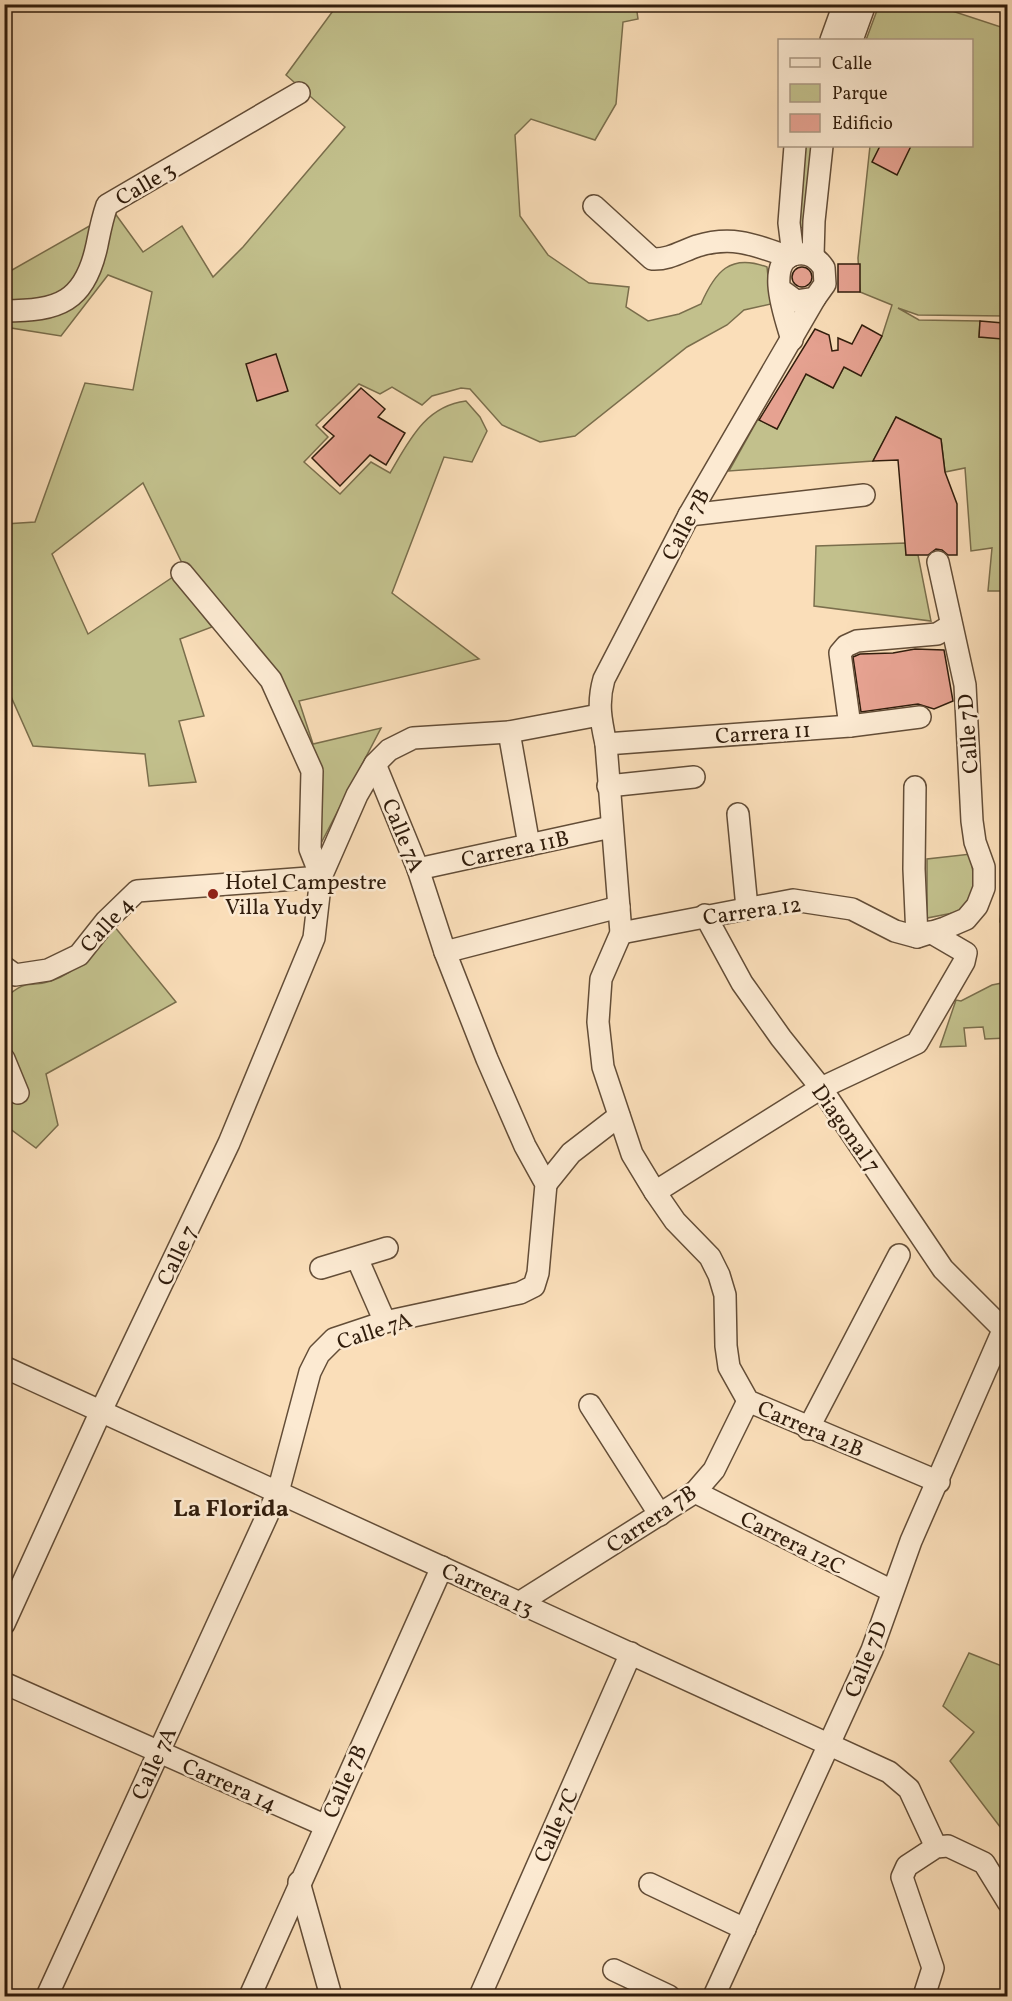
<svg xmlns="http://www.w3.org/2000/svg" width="1012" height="2001" viewBox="0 0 1012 2001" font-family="Vollkorn,serif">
  <rect width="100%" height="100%" fill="#fadeb9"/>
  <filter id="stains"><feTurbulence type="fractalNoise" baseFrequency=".00333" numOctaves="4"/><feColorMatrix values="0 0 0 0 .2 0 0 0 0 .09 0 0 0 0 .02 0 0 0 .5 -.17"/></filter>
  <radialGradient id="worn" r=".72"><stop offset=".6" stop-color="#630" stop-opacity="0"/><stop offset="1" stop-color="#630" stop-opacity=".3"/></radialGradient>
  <!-- green -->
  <g fill="#c2c08c" stroke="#7a6e4c" stroke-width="1.5">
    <path d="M338,4L636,5L638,19L623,22L616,104L595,140L531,119L515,135L520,216L548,255L589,283L629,287L626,307L648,321L679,314L701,304C715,272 730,253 767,267L771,304L744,310L727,325L687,347L575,436L540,442L502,425L470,389L461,388L432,396L422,405L392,387L380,394L359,384L316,425L328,437L304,462L340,494L371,462L390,473C409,441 425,406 466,401L480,417L487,431L472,462L444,457L392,593L479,659L299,701L313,744L381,728L317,851L319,769L273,677L184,567L143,483L52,554L88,634L173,577L212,627L180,639L204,716L179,721L196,782L149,786L145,754L33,746L5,683V524L35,522L85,383L133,390L152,292L108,275L61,336L5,327V274L114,212L143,252L182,226L213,277L243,247L345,127L286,75Z"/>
    <polygon points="879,5 934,5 1007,29 1007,316 918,315 898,308 919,320 980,321 979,337 1001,338 1003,323 1007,322 1007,591 988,591 992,548 971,551 965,468 945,472 941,439 896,417 873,461 729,471 758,419 777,429 806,374 833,388 844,367 861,375 882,336 892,305 860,292 858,258 870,146 972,146 972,40 866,40"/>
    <polygon points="802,146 817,146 803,228 792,226"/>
    <polygon points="906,543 906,555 918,555 931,621 814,606 816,546"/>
    <polygon points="971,854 975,894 958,912 927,918 927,859"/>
    <polygon points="1007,874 1007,924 1000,922 1004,877"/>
    <path d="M114,926L176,1002L46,1074L58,1125L36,1148L5,1125V998C29,977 27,989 51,981C80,971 96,949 114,926Z"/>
    <polygon points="1007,982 1007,1038 985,1039 983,1027 964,1028 966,1046 940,1047 956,1000 961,1001 992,985"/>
    <polygon points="969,1653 1007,1668 1007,1836 950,1761 974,1732 943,1706"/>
  </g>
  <!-- building -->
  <g fill="#e6a291" stroke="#311d0c" stroke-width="1.5">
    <polygon points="880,146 911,146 897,175 872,162"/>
    <rect x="838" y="264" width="22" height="28"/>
    <circle cx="802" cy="277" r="10"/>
    <polygon points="980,321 1003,323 1002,339 979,337"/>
    <polygon points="862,325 882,336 861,376 844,367 833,388 806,374 777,429 759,420 815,329 829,335 832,351 838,350 838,338 852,344"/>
    <polygon points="276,354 288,391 257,401 246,364"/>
    <polygon points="361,388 385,409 378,417 405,433 386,465 370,455 340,486 312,458 334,436 323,427"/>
    <polygon points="896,417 941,439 945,472 957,504 957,555 948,555 942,550 936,549 928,555 906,555 898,460 873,461"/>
    <polygon points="915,649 944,650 953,701 934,709 918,704 861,712 853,657 860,654 893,653"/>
  </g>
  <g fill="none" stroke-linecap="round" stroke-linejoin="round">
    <!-- minor casing -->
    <g stroke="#634d37" stroke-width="24">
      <g id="minor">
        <polyline points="831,40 844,4"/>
        <polyline points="852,40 865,4"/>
        <path d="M594,206L652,259C669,260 682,251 697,246C733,235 755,245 789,257"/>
        <polyline points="793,255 789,223 795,146"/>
        <polyline points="813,256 814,221 822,146"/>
        <path d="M781,290L796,301L815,298L825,284L824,268C818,259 810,252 797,254C763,259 786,319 792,340"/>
        <path d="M815,298L689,515L604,679C597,703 601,721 606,744L621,933L601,979L598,1022L603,1067L632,1154L655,1192L675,1221L710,1257L719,1275L725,1295L726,1346L729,1367L748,1401L939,1482"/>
        <path d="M4,311C59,311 85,302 97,245C100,230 102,219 107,205L299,93"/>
        <polyline points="689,515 864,495"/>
        <polyline points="182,573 271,680 312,771 310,849 321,877"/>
        <polyline points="850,726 840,653 846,646 857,641 937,634 950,626"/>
        <polyline points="509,732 529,845"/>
        <polyline points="606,744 850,726 920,717"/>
        <polyline points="608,786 694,777"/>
        <polyline points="915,787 914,869 917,937"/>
        <polyline points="738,814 747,908"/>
        <polyline points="418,869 611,827"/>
        <polyline points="705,915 742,983 781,1038 821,1088 943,1269 1004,1330"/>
        <polyline points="621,933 793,900 852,909 895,931 917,937 945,928 966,919 977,906 984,888 984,867 975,842 972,821 965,685 938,562"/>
        <polyline points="445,952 619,907"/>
        <polyline points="4,967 15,975 48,970 79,955 106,921 137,891 321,877"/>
        <polyline points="4,1059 18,1093"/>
        <polyline points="546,1184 571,1153 619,1116"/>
        <polyline points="655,1192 821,1088 917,1043 964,962 966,953 930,932"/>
        <polyline points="357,1258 385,1322"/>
        <polyline points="321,1268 387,1248"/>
        <polyline points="4,1367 889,1772 909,1789 936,1847"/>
        <polyline points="590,1405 660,1515"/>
        <polyline points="808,1429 899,1255"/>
        <polyline points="695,1492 892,1591"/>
        <polyline points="519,1603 695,1492 714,1470 748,1401"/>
        <polyline points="4,1624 101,1411 229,1143 314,938 321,877 357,795 375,764 389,750 413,738 509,732 599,715"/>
        <polyline points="4,1683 324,1825"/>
        <polyline points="299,1882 331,1996"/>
        <polyline points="650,1884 745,1929"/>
        <polyline points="614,1970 669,1996"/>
        <polyline points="47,1996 278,1492 310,1372 319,1354 334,1339 385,1322 520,1293 534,1286 538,1273 546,1184 525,1146 487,1059 445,952 418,869 375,764"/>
        <polyline points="250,1996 442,1567"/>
        <polyline points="480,1996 631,1653"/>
        <polyline points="714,1996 872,1650 911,1541 1008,1319"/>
        <polyline points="924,1996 933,1968 902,1877 907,1866 936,1847 948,1846 984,1863 1008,1902"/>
      </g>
    </g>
    <!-- minor -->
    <use href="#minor" stroke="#fcead2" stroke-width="21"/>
  </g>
  <!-- markers -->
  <circle fill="#8f2418" stroke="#fcead2" stroke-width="2" cx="213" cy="894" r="6"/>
  <g text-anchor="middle" stroke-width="5" stroke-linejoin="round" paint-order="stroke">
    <!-- street labels -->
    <g font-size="22" fill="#311d0c" stroke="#fcead2">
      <text transform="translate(145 183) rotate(-30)" y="8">Calle 3</text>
      <text transform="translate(685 524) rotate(-62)" y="8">Calle 7B</text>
      <text transform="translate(763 732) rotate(-4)" y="8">Carrera 11</text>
      <text transform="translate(967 734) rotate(-94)" y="8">Calle 7D</text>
      <text transform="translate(404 835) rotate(68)" y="8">Calle 7A</text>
      <text transform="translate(515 848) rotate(-12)" y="8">Carrera 11B</text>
      <text transform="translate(752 910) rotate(-8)" y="8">Carrera 12</text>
      <text transform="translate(106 924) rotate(-47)" y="8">Calle 4</text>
      <text transform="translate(847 1128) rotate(55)" y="8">Diagonal 7</text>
      <text transform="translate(176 1255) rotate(-64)" y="8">Calle 7</text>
      <text transform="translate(374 1330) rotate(-18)" y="8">Calle 7A</text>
      <text transform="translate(811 1428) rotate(23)" y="8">Carrera 12B</text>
      <text transform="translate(651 1518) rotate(-34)" y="8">Carrera 7B</text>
      <text transform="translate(793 1542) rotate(27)" y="8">Carrera 12C</text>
      <text transform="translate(488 1589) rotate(25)" y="8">Carrera 13</text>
      <text transform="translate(865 1659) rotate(-68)" y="8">Calle 7D</text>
      <text transform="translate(153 1763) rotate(-65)" y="8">Calle 7A</text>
      <text transform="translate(344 1781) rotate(-66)" y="8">Calle 7B</text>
      <text transform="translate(230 1784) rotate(24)" y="8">Carrera 14</text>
      <text transform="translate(555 1825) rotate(-66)" y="8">Calle 7C</text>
    </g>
    <!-- poi labels -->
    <g font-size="22" fill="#311d0c" stroke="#fcead2" text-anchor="start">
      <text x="225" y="889">Hotel Campestre<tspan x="225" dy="25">Villa Yudy</tspan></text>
    </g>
    <!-- neighbourhood labels -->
    <g font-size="24" font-weight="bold" fill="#311d0c" stroke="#fcead2">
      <text x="231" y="1516">La Florida</text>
    </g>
  </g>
  <!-- margin -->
  <rect width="1012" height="2001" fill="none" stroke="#fadeb9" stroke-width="24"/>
  <rect x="6" y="6" width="1000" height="1989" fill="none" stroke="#311d0c" stroke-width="3"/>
  <rect x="12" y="12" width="988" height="1977" fill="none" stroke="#311d0c" stroke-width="1.5"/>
  <!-- legend -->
  <rect x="778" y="39" width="195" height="108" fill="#fcead2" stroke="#ab9883" stroke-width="1.5"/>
  <rect x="790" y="58" width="30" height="9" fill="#fcead2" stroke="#ab9883" stroke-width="1.5"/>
  <text x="832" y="69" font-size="18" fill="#311d0c">Calle</text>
  <rect x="790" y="84" width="30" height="18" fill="#c2c08c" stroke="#ab9883" stroke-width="1.5"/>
  <text x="832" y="99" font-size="18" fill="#311d0c">Parque</text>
  <rect x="790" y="114" width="30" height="18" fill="#e6a291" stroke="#ab9883" stroke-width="1.5"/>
  <text x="832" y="129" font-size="18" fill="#311d0c">Edificio</text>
  <rect width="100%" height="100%" filter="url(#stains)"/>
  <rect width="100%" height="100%" fill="url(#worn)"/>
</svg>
